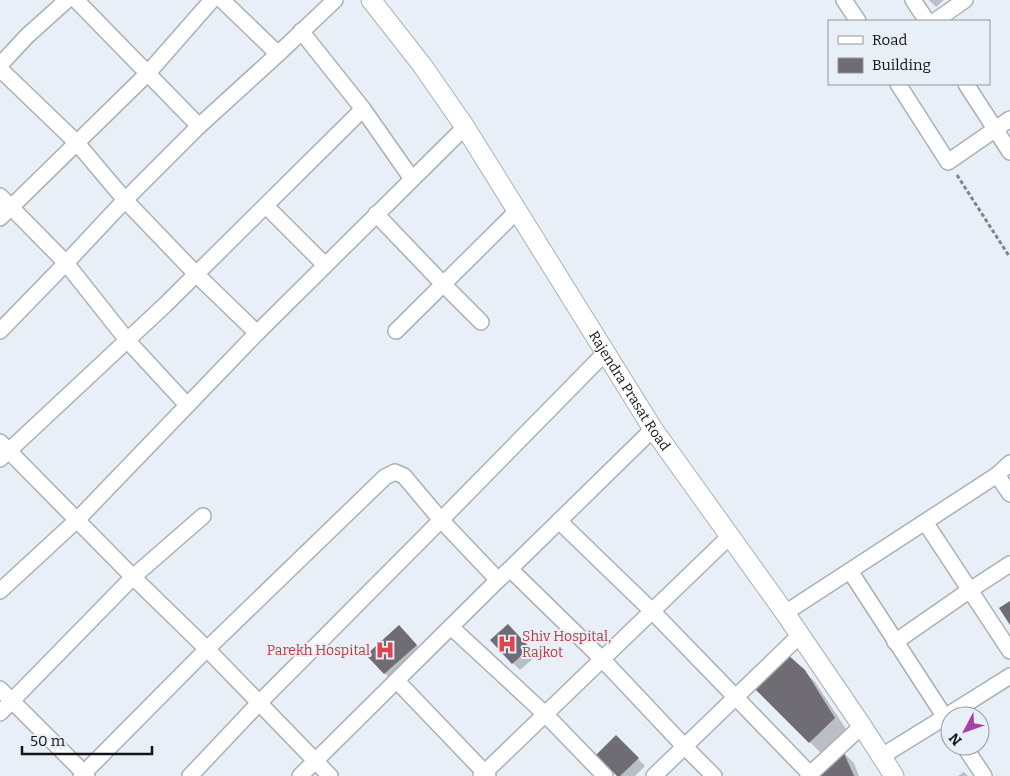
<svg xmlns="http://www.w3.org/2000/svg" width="1010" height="776" viewBox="0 0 1010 776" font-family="Bitter,serif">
  <rect width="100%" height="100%" fill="#e8eff6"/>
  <!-- shadow -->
  <g fill="#0003">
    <polygon points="929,0 944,0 936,7"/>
    <polygon points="515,633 536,656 520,670 513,663"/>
    <polygon points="407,634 423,653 392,681 368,655"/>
    <polygon points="804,671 815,682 846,729 821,753 756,689"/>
    <polygon points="616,737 645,766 635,776 618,776"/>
    <polygon points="843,752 854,763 859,776 816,776"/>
    <polygon points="964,772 968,776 958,776"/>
  </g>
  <!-- building -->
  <g fill="#6f6c73">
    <polygon points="1010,601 1010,625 999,608"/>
    <polygon points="508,624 530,648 512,664 490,640"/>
    <polygon points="399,625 417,645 384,674 366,655"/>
    <polygon points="787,654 805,670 835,718 809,743 755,689"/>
    <polygon points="616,735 639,758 620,776 617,776 596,755"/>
    <polygon points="843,751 854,776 815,776"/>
  </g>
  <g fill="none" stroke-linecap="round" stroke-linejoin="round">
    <!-- minor casing -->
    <g stroke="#aab0b7" stroke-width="18">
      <g id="minor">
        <polyline points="76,0 199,126"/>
        <polyline points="222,0 278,54"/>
        <polyline points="844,0 858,21"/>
        <polyline points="913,0 927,21"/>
        <polyline points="935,21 965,0"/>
        <polyline points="0,65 27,36 67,0"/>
        <polyline points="0,69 77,143 125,200 196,274 257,333"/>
        <polyline points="898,84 948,162 1010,119"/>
        <polyline points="966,84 1010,152"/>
        <polyline points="363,109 412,179"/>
        <polyline points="0,196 66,263 127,340 187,405"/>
        <polyline points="266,206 325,265"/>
        <polyline points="376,214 443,284 481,322"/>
        <polyline points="0,218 148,73 212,0"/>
        <polyline points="0,331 66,263 125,200 199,126 278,54 335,0"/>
        <polyline points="396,331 517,211"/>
        <polyline points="0,442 133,577 207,649 330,776"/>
        <polyline points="0,459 165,305 363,109 301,31"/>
        <polyline points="997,475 1010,494"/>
        <polyline points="559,521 652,611 810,774"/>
        <polyline points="925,522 1010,651"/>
        <polyline points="510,569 602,659 684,746 714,776"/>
        <polyline points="850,571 950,725"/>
        <polyline points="498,580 441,520 605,353"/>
        <polyline points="0,591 77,520 257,333 465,127"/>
        <polyline points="785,613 997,475 1010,463"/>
        <polyline points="451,627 545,714 605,776"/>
        <polyline points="895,642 970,590 1010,564"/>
        <polyline points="397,681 488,776"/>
        <polyline points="0,689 87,776"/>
        <polyline points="0,713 133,577 203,516"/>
        <polyline points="964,746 984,776"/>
        <polyline points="882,756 945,717 1010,676"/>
        <polyline points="81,776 207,649 385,477 395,472 404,476 441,520 259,703 190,776"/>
        <polyline points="300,776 498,580 510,569 653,429"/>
        <polyline points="481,776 730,536"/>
        <polyline points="654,776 800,635"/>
        <polyline points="808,776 862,726"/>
      </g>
    </g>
    <!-- tertiary casing -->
    <g stroke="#aab0b7" stroke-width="21">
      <g id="tertiary">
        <path id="s1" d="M371,0L422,65L465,127L653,429L785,613L862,726L894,776"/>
      </g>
    </g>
    <!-- path -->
    <polyline stroke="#7f8489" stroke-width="3" stroke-dasharray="4 2.5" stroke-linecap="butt" points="957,175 1009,256"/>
    <!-- minor -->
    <use href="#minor" stroke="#fff" stroke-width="15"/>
    <!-- tertiary -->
    <use href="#tertiary" stroke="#fff" stroke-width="19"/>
  </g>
  <!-- icons -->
  <defs>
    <g id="hospital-bare" transform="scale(1.5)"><path d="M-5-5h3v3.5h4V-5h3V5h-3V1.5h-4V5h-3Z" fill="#e0444e" stroke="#e8eff6" stroke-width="2.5" paint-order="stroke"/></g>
  </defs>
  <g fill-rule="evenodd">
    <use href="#hospital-bare" x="507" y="644"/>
    <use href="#hospital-bare" x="385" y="650"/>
  </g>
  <g text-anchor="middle" stroke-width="4" stroke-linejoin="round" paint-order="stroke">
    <!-- street labels -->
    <g font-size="14" fill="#121417" stroke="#e8eff6">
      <text dy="5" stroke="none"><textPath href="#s1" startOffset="469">Rajendra Prasat Road</textPath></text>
    </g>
    <!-- health labels -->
    <g font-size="14" fill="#be3a42" stroke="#e8eff6" text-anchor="start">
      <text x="522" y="641">Shiv Hospital,<tspan x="522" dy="16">Rajkot</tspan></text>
      <text x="370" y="655" text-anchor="end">Parekh Hospital</text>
    </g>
  </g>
  <!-- legend -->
  <rect x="828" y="20" width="162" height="65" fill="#e8eff6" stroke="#92979d"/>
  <rect x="838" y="36" width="25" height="8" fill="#ffffff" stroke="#92979d"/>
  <text x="872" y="45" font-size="15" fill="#121417">Road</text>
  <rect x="838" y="58" width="25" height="15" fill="#6f6c73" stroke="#92979d"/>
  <text x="872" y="70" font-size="15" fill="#121417">Building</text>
  <!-- north arrow -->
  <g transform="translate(965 731) rotate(229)"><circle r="24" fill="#e8eff6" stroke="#92979d"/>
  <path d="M0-4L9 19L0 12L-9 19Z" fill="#a741a5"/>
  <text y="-8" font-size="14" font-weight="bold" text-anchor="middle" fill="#121417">N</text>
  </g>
  <!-- scale -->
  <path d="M22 746v8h130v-8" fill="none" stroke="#121417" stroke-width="2.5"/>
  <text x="30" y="746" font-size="15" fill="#121417" stroke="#e8eff6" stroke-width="4" paint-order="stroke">50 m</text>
</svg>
